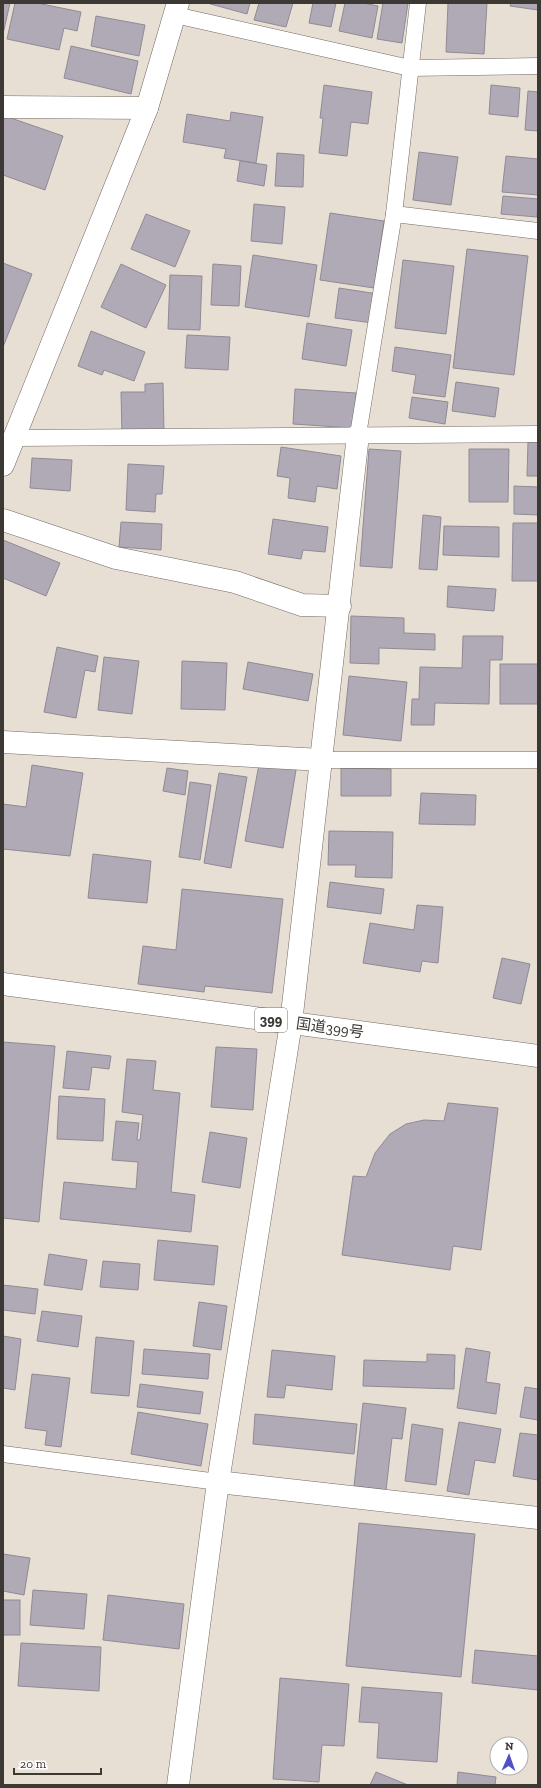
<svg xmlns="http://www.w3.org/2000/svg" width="541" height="1788" viewBox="0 0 541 1788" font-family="'Zilla Slab','Noto Sans JP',serif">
  <rect width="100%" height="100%" fill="#e8dfd4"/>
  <!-- building -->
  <g fill="#b0aab6" stroke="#908a96">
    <polygon points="3,3 10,3 3,34"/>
    <polygon points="15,3 37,3 81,12 77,31 64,28 59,50 7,39"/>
    <polygon points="207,3 250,3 247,14"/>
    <polygon points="259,3 293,3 286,27 254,20"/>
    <polygon points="313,3 336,3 331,27 309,23"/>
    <polygon points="345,3 363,3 378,6 372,38 339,31"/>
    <polygon points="383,3 408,3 402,43 377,39"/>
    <polygon points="448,3 487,3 484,54 446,52"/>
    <polygon points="511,3 538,3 538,10 510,6"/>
    <polygon points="96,16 145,25 139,56 91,46"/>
    <polygon points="71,46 138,61 131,94 64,78"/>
    <polygon points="324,85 372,92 368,124 351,122 347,156 319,153 323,118 320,118"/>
    <polygon points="491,85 520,88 518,117 489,114"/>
    <polygon points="528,91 538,92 538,131 525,130"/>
    <polygon points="231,112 263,117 256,163 224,158 226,149 183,142 187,114 230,121"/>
    <polygon points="5,116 63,136 45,190 3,175 3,121"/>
    <polygon points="419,152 458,157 451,205 413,200"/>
    <polygon points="277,153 304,155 303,187 275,186"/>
    <polygon points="506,156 538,159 538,195 502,192"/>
    <polygon points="240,161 267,165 264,186 237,181"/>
    <polygon points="503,196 538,199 537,217 501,214"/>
    <polygon points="254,204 285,207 282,244 251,241"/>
    <polygon points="330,213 384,221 374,288 320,280"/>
    <polygon points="146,214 190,231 175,267 131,249"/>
    <polygon points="467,249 528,256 514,375 453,368"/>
    <polygon points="253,255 317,265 309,317 245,307"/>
    <polygon points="403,260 454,266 446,334 395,328"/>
    <polygon points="3,263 32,274 3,347"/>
    <polygon points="121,264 166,285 146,328 101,307"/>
    <polygon points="213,264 241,266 239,306 211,305"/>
    <polygon points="170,275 202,276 200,330 168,329"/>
    <polygon points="339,288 378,294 373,323 335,318"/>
    <polygon points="307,323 352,330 346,366 302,359"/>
    <polygon points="91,331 145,352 134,381 104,370 102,375 78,366"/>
    <polygon points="187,335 230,337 228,370 185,368"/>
    <polygon points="395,347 451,355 445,397 413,393 416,375 392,371"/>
    <polygon points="456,382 499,388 495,417 452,411"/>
    <polygon points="163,383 164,434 122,435 121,392 145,392 145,384"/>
    <polygon points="295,389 356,393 353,428 293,424"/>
    <polygon points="412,397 448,402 445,424 409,418"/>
    <polygon points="528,442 538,442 538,476 527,476"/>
    <polygon points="281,447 341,456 337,489 317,486 315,502 288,498 290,478 277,476"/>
    <polygon points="369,449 401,451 392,568 360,566"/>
    <polygon points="469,449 509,449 508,502 469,502"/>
    <polygon points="32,458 72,460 70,491 30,488"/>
    <polygon points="128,464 164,466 162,494 156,494 155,512 126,510"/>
    <polygon points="514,486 538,487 538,515 514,514"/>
    <polygon points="423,515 441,517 437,570 419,569"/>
    <polygon points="273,519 328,527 325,552 303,550 301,559 268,554"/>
    <polygon points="121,522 162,524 161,550 119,547"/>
    <polygon points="513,523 538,523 538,581 512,581"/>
    <polygon points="444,526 499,527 499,557 443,555"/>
    <polygon points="3,540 60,563 46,596 3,578"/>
    <polygon points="448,586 496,589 494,611 447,607"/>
    <polygon points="351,616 404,618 404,633 435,634 435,650 379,648 379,664 350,663"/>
    <polygon points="463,636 503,636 502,660 490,660 489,704 435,703 434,725 411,725 412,699 419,699 420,667 462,668"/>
    <polygon points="57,647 98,656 95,672 85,670 76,718 44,712"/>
    <polygon points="104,657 139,661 132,714 98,710"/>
    <polygon points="182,661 227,663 225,710 181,709"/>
    <polygon points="248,662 313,674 308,701 243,689"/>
    <rect x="500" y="664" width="38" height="40"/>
    <polygon points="349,676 407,682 401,741 343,735"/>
    <polygon points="259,764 296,770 283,848 245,841"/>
    <polygon points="32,765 83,773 70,856 3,849 3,804 26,807"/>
    <polygon points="167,768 188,771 185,795 163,791"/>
    <polygon points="341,768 391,769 391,796 341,796"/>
    <polygon points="219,773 247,777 231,868 204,863"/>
    <polygon points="190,782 211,785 200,860 179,857"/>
    <polygon points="421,793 476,795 475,825 419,824"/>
    <polygon points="329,831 393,832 392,878 355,877 356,865 328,865"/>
    <polygon points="93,854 151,861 147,903 88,898"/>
    <polygon points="330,882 384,889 381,914 327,907"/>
    <polygon points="182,889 283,899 272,993 205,986 204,992 138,984 143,946 176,950"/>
    <polygon points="417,905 443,907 438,963 422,961 420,972 363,963 370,923 414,930"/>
    <polygon points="502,958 530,964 521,1004 493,998"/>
    <polygon points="3,1042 55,1046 39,1222 3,1218"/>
    <polygon points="216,1047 257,1049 253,1110 211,1107"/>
    <polygon points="67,1051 111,1056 109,1069 92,1067 89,1090 63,1088"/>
    <polygon points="127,1059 156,1061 153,1090 180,1093 171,1192 195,1195 191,1232 60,1219 64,1182 136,1189 138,1162 112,1160 116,1121 139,1123 137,1140 140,1140 143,1115 122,1112"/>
    <polygon points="59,1096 105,1099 103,1141 57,1139"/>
    <polygon points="448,1103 498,1108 481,1250 453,1246 450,1270 342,1255 353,1176 366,1177 375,1153 390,1134 406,1124 424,1120 444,1121"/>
    <polygon points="210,1132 247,1138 240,1188 202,1182"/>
    <polygon points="158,1240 218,1246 214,1285 154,1280"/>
    <polygon points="49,1254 87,1260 82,1290 44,1285"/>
    <polygon points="103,1261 140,1264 138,1290 100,1287"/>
    <polygon points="3,1285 38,1289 35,1314 3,1310"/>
    <polygon points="199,1302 227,1306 221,1350 193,1346"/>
    <polygon points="42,1311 82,1316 78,1347 37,1341"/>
    <polygon points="3,1336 21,1339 15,1390 3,1388"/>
    <polygon points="96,1337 134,1341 129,1396 91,1393"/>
    <polygon points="466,1348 490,1352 486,1382 500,1384 496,1414 457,1408"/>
    <polygon points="144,1349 210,1354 208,1379 142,1374"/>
    <polygon points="272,1350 335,1356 332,1390 286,1385 284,1398 267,1397"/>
    <polygon points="427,1354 455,1355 454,1389 363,1386 364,1360 427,1362"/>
    <polygon points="32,1374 70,1378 61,1447 45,1445 47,1431 25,1428"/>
    <polygon points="140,1384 203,1392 200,1414 137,1407"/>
    <polygon points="525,1387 538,1389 538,1387 538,1420 520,1417"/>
    <polygon points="363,1403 406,1408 402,1439 392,1438 386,1490 354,1486"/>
    <polygon points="138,1412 208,1424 201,1466 131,1454"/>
    <polygon points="255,1414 357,1424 354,1454 253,1444"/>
    <polygon points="459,1422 501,1429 495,1463 475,1460 469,1495 447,1491"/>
    <polygon points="412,1424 443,1429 436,1485 405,1481"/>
    <polygon points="520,1433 538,1435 538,1480 513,1476"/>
    <polygon points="359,1523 475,1534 461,1677 346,1666"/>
    <polygon points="3,1554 30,1558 24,1595 3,1591"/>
    <polygon points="33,1590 87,1594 84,1629 30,1625"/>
    <polygon points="108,1595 184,1604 179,1649 103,1640"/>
    <rect x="3" y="1600" width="17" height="35"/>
    <polygon points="21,1643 101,1647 99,1691 18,1686"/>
    <polygon points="475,1650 538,1656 538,1690 472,1683"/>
    <polygon points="280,1678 349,1684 344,1746 322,1745 319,1782 273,1779"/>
    <polygon points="362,1687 442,1693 437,1762 377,1758 379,1723 359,1722"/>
    <polygon points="376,1772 408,1785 370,1785"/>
    <polygon points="458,1772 496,1777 495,1785 457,1785"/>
  </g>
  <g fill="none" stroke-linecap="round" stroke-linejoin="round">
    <!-- service casing -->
    <g stroke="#726a60" stroke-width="17">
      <g id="service">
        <polyline points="175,15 410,68 538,66"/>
        <polyline points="394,214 538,231"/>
        <polyline points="358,435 394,214 418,3"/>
        <polyline points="15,438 538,434"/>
        <polyline points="322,760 538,760"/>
        <polyline points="3,1454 218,1482"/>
      </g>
    </g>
    <!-- minor casing -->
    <g stroke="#726a60" stroke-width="23">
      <g id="minor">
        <polyline points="3,107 147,108"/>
        <polyline points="3,520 116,558 235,582 302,605 340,606"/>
        <polyline points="3,742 322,760"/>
        <polyline points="291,1023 358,435"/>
        <polyline points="218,1482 538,1518"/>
      </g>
    </g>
    <!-- tertiary casing -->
    <g stroke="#726a60" stroke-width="23">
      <g id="tertiary">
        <polyline points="3,465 147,108 178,3"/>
        <polyline points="178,1785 218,1482 291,1023"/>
      </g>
    </g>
    <!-- trunk casing -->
    <g stroke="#726a60" stroke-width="23">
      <polyline id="trunk" points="3,984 538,1056"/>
    </g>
    <!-- service -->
    <use href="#service" stroke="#fff" stroke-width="16"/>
    <!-- minor -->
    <use href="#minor" stroke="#fff" stroke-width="22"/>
    <!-- tertiary -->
    <use href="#tertiary" stroke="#fff" stroke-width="22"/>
    <!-- trunk -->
    <use href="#trunk" stroke="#fff" stroke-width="22"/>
  </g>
  <g text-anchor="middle" stroke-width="3.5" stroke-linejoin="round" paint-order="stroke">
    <!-- shield labels -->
    <rect fill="#fff" stroke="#767471" stroke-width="1" x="255" y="1008" width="32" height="24" rx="3"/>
    <g font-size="14" font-weight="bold" fill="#3c3834">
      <text x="271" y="1025">399</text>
    </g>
    <!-- street labels -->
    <g font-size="15" fill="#3c3834" stroke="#fff">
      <text transform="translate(330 1028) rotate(8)" y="5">国道399号</text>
    </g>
  </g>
  <!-- border -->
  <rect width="541" height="1788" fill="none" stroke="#3c3834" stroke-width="8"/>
  <!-- north arrow -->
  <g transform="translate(509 1756) rotate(2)"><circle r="19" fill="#ffffff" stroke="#b1afae"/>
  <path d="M0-3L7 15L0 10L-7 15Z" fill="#5250c7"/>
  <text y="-6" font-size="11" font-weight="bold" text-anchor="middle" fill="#3c3834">N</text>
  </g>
  <!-- scale -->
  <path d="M14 1768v6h87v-6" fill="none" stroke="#3c3834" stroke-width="2"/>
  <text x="20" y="1768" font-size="12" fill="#3c3834" stroke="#ffffff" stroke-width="3" paint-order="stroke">20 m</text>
</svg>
